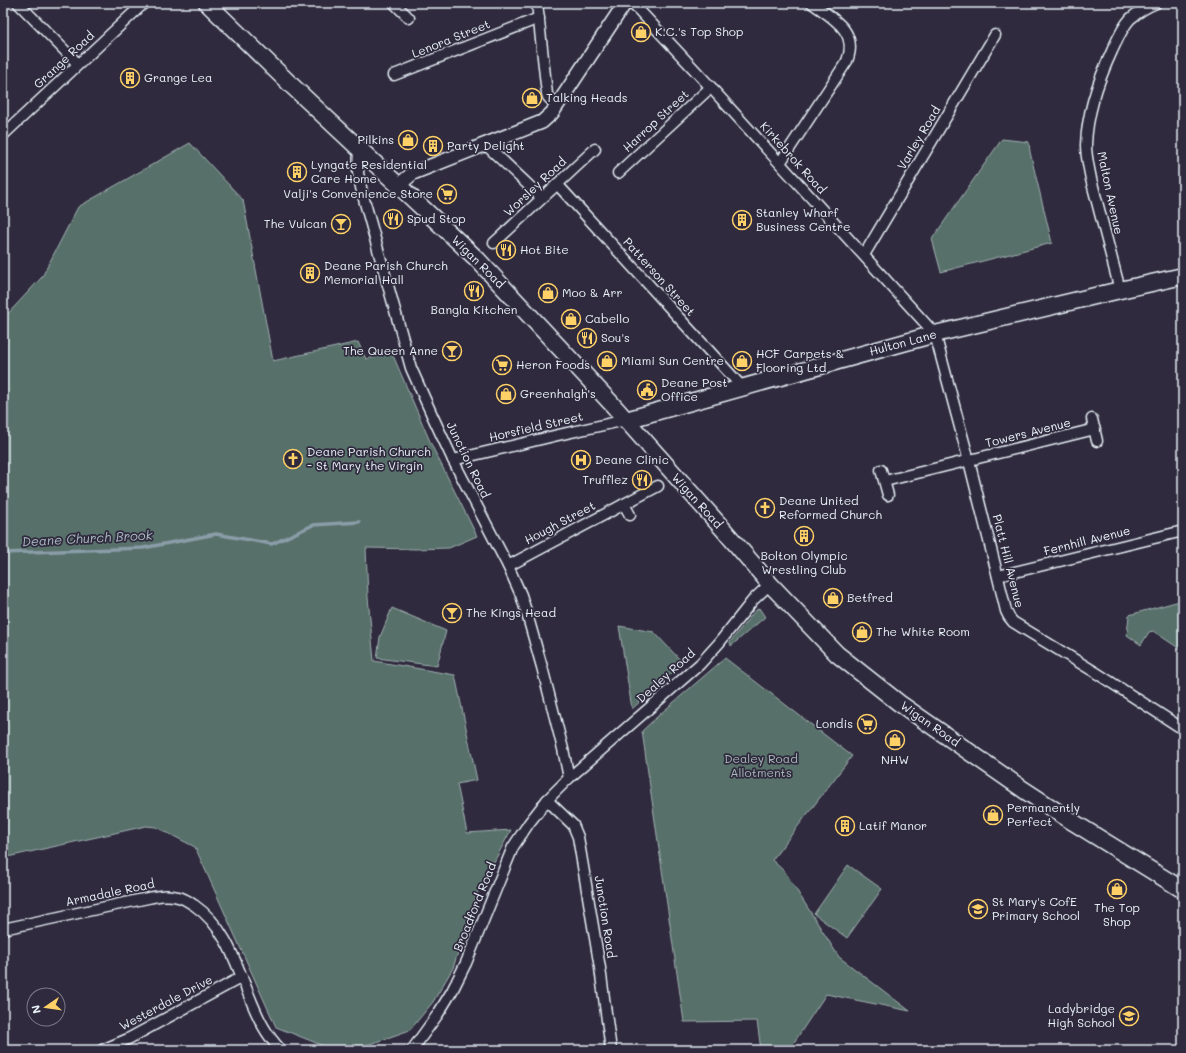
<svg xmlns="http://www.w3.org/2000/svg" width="1186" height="1053" viewBox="0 0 1186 1053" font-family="Mali,sans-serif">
  <rect width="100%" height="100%" fill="#2f2a3d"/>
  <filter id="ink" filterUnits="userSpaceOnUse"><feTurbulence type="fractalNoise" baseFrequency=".025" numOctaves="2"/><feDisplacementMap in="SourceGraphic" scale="8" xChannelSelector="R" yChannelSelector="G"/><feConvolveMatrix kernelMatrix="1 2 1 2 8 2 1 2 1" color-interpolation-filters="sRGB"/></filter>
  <g filter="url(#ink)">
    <!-- green -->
    <g fill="#59706b" stroke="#a0b0b2">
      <polygon points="1002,139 1029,142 1030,152 1052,243 941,272 932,239"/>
      <polygon points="190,143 243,200 273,361 358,342 366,359 392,353 432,446 477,536 449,548 416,549 366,548 368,597 374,661 455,675 477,780 457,784 467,833 511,830 477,894 453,968 433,1002 410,1030 353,1050 334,1050 276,1027 195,847 156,827 146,826 3,858 3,319 42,277 78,207"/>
      <polygon points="1183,600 1183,651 1153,631 1149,632 1141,645 1127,635 1129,615"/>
      <polygon points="392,608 446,631 437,666 377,658 380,637"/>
      <polygon points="759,608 765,617 731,646 730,642 754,612"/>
      <polygon points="619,626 654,632 683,663 632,709"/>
      <polygon points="725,658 852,756 772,860 785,872 839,957 910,1011 826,994 789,1050 761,1050 757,1021 684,1022 642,731 659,715"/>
      <polygon points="848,865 882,889 847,938 814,914"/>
    </g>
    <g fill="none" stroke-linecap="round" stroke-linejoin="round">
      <!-- stream -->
      <polyline stroke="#8a9ea9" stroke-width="3.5" points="3,553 143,548 216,534 272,544 313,525 359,522"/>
      <!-- minor casing -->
      <g stroke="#e8f1f8" stroke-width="13">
        <g id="minor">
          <polyline points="18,3 78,64"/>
          <polyline points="394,3 409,18"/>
          <polyline points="537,3 547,94 548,97 557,106"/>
          <polyline points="630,3 638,9 705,81 935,334 969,461 996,569 1006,611 1009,617 1013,622 1095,672 1183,729"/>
          <polyline points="394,75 539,18"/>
          <polyline points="3,135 144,3"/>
          <polyline points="485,144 542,198"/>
          <polyline points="359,148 358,173 362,192 411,368 432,415 453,460 508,566 521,595 527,614 542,667 563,749 569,778"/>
          <path d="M780,163L847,61C859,31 832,18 812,3"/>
          <polyline points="618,173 711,87"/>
          <polyline points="557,184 742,387"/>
          <polyline points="494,243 595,149"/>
          <polyline points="864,255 995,35"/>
          <path d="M1120,290L1091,179C1089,168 1086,157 1086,145C1087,112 1098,81 1112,51C1117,40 1122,28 1130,19C1138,12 1146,7 1156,3"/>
          <polyline points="1092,419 1097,441"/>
          <polyline points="453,460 558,435 626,420"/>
          <polyline points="881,470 888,495"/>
          <polyline points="885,481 1095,429"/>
          <polyline points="624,504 630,515"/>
          <polyline points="508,566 658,486"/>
          <polyline points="998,576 1183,531"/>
          <polyline points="547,800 573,825 578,837 600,968 611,1050"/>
          <path d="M3,929L148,898C158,896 168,894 178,897C184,898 189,902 194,905C235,933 240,985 263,1026C268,1035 274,1043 281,1050"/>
          <polyline points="102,1050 128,1039 242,977"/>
          <polyline points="412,1050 438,1014 452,991 466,963 513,847 529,823 547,800 569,778 700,664 719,643 753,600 770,584"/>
        </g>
      </g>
      <!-- tertiary casing -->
      <g stroke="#e8f1f8" stroke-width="16">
        <polyline id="tertiary" points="399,185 413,173 542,122 552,113 562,98 625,3"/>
      </g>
      <!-- primary casing -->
      <g stroke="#e8f1f8" stroke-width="19">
        <g id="primary">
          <polyline points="207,3 289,83 477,259 611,403 723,529 770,584 837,654 899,703 1024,790 1073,822 1183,890"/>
          <polyline points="626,420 935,334 1120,290 1183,276"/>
        </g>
      </g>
      <!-- minor -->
      <use href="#minor" stroke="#2f2a3d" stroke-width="10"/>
      <!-- tertiary -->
      <use href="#tertiary" stroke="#2f2a3d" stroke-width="13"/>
      <!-- primary -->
      <use href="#primary" stroke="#2f2a3d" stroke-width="16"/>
    </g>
  </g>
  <!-- icons -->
  <defs>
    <g id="shop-ring" transform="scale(1)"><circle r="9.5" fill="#2f2a3d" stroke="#ffd166" stroke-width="1.5"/><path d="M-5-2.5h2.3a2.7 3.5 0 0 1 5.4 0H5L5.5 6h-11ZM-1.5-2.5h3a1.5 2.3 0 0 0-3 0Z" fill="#ffd166"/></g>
    <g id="building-ring" transform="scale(1)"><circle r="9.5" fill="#2f2a3d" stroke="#ffd166" stroke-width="1.5"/><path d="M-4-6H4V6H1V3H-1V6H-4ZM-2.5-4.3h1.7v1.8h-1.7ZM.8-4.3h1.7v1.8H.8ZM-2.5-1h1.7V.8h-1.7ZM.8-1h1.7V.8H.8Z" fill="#ffd166"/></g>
    <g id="supermarket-ring" transform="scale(1)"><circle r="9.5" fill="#2f2a3d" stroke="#ffd166" stroke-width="1.5"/><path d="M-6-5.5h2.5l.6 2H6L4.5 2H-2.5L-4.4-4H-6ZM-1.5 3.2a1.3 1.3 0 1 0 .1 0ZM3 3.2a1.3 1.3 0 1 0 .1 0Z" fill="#ffd166"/></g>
    <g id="restaurant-ring" transform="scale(1)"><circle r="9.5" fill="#2f2a3d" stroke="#ffd166" stroke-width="1.5"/><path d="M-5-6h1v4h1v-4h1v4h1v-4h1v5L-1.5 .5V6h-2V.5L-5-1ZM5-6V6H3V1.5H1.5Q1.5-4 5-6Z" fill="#ffd166"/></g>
    <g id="bar-ring" transform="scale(1)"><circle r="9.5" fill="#2f2a3d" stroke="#ffd166" stroke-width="1.5"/><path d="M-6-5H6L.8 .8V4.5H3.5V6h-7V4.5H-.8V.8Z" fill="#ffd166"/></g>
    <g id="civic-ring" transform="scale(1)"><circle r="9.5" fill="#2f2a3d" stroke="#ffd166" stroke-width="1.5"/><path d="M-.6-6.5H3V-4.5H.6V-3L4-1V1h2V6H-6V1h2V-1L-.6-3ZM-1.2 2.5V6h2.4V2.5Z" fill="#ffd166"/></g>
    <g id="church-ring" transform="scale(1)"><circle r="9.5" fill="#2f2a3d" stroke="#ffd166" stroke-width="1.5"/><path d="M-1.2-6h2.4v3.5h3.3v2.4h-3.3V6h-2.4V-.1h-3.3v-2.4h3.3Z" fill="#ffd166"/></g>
    <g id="hospital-ring" transform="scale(1)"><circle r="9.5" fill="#2f2a3d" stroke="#ffd166" stroke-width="1.5"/><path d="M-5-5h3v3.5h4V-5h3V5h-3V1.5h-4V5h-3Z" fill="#ffd166"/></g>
    <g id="school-ring" transform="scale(1)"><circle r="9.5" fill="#2f2a3d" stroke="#ffd166" stroke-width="1.5"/><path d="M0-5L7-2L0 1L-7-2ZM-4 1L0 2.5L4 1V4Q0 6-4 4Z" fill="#ffd166"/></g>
  </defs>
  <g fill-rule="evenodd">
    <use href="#shop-ring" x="641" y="32"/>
    <use href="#building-ring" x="130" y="78"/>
    <use href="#shop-ring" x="532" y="98"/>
    <use href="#shop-ring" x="408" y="140"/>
    <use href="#building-ring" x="433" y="146"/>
    <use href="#building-ring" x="297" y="172"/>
    <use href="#supermarket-ring" x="447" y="194"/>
    <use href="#restaurant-ring" x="393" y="219"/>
    <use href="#building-ring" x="742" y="220"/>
    <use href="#bar-ring" x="341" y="224"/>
    <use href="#restaurant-ring" x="506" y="250"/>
    <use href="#building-ring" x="310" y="273"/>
    <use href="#restaurant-ring" x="474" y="291"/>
    <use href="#shop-ring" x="548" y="293"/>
    <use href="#shop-ring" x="571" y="319"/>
    <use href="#restaurant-ring" x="587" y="338"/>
    <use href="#bar-ring" x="452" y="351"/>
    <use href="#shop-ring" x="607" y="361"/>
    <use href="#shop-ring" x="742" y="361"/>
    <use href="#supermarket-ring" x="502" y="365"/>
    <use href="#civic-ring" x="647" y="390"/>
    <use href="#shop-ring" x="506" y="394"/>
    <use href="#church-ring" x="293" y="459"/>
    <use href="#hospital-ring" x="581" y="460"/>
    <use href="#restaurant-ring" x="642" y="480"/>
    <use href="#church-ring" x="765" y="508"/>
    <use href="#building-ring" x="804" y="536"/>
    <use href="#shop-ring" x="833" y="598"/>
    <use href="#bar-ring" x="452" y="613"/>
    <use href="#shop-ring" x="862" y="632"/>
    <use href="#supermarket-ring" x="867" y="724"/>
    <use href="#shop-ring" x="895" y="740"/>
    <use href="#shop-ring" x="993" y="815"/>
    <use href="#building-ring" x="845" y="826"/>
    <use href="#shop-ring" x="1117" y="889"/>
    <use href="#school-ring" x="978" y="909"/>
    <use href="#school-ring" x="1129" y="1016"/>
  </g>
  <g text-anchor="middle" stroke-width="3.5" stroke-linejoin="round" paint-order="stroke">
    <!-- poi labels -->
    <g font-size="12" fill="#e8f1f8" stroke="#2f2a3d" text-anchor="start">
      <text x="655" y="36">K.C.'s Top Shop</text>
      <text x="144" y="82">Grange Lea</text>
      <text x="546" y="102">Talking Heads</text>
      <text x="394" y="144" text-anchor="end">Pilkins</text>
      <text x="447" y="150">Party Delight</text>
      <text x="311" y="169">Lyngate Residential<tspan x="311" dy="14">Care Home</tspan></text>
      <text x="433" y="198" text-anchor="end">Valji's Convenience Store</text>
      <text x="756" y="217">Stanley Wharf<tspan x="756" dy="14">Business Centre</tspan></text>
      <text x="407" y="223">Spud Stop</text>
      <text x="327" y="228" text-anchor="end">The Vulcan</text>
      <text x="520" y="254">Hot Bite</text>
      <text x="324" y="270">Deane Parish Church<tspan x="324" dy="14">Memorial Hall</tspan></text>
      <text x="562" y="297">Moo &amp; Arr</text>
      <text x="474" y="314" text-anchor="middle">Bangla Kitchen</text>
      <text x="585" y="323">Cabello</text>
      <text x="601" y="342">Sou's</text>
      <text x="438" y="355" text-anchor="end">The Queen Anne</text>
      <text x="756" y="358">HCF Carpets &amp;<tspan x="756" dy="14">Flooring Ltd</tspan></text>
      <text x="621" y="365">Miami Sun Centre</text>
      <text x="516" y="369">Heron Foods</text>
      <text x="661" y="387">Deane Post<tspan x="661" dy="14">Office</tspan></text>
      <text x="520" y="398">Greenhalgh's</text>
      <text x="307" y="456">Deane Parish Church<tspan x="307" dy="14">- St Mary the Virgin</tspan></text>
      <text x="595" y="464">Deane Clinic</text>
      <text x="628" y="484" text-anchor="end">Trufflez</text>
      <text x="779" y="505">Deane United<tspan x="779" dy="14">Reformed Church</tspan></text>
      <text x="804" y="560" text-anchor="middle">Bolton Olympic<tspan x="804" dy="14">Wrestling Club</tspan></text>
      <text x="847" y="602">Betfred</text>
      <text x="466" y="617">The Kings Head</text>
      <text x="876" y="636">The White Room</text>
      <text x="853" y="728" text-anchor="end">Londis</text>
      <text x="895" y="764" text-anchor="middle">NHW</text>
      <text x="1007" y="812">Permanently<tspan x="1007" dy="14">Perfect</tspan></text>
      <text x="859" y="830">Latif Manor</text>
      <text x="992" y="906">St Mary's CofE<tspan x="992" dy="14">Primary School</tspan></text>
      <text x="1117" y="912" text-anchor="middle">The Top<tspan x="1117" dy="14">Shop</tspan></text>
      <text x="1115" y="1013" text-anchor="end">Ladybridge<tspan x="1115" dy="14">High School</tspan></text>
    </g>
    <!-- street labels -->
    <g font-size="12" fill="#e8f1f8" stroke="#2f2a3d">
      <text transform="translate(451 39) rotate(-22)" y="4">Lenora Street</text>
      <text transform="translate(64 60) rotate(-43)" y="4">Grange Road</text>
      <text transform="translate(656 121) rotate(-43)" y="4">Harrop Street</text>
      <text transform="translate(919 138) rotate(-59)" y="4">Varley Road</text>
      <text transform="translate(793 158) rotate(48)" y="4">Kirkebrok Road</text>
      <text transform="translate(535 187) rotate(-43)" y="4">Worsley Road</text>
      <text transform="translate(1110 193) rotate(78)" y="4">Malton Avenue</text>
      <text transform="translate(478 262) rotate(45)" y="4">Wigan Road</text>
      <text transform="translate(659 277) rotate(48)" y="4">Patterson Street</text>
      <text transform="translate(903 343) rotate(-15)" y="4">Hulton Lane</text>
      <text transform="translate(536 427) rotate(-13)" y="4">Horsfield Street</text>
      <text transform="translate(1028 433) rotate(-14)" y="4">Towers Avenue</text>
      <text transform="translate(468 460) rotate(64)" y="4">Junction Road</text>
      <text transform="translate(697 501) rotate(48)" y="4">Wigan Road</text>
      <text transform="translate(560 523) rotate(-28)" y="4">Hough Street</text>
      <text transform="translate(1087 541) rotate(-14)" y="4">Fernhill Avenue</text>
      <text transform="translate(1008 561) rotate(76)" y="4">Platt Hill Avenue</text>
      <text transform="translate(666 676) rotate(-42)" y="4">Dealey Road</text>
      <text transform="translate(930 724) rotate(35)" y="4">Wigan Road</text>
      <text transform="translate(110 893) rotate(-12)" y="4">Armadale Road</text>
      <text transform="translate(475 907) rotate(-68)" y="4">Broadford Road</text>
      <text transform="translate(605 917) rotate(81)" y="4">Junction Road</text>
      <text transform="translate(166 1003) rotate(-28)" y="4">Westerdale Drive</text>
    </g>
    <!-- park labels -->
    <g font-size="12" fill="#a8b7b9" stroke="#2f2a3d">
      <text x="761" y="763">Dealey Road<tspan x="761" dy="14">Allotments</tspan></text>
    </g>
    <!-- water labels -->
    <g font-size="13" font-style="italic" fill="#aab9c3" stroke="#2f2a3d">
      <text transform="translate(87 538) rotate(-3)" y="5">Deane Church Brook</text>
    </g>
  </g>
  <!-- margin -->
  <rect width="1186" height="1053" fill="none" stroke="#2f2a3d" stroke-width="16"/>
  <rect x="8" y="8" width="1170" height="1037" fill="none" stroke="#e8f1f8" stroke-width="1.5" filter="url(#ink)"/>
  <!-- north arrow -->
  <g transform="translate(46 1007) rotate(257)"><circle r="19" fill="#2f2a3d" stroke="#797a88"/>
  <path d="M0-3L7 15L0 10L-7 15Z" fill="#ffd166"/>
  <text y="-6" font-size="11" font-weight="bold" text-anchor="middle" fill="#e8f1f8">N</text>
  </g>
</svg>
